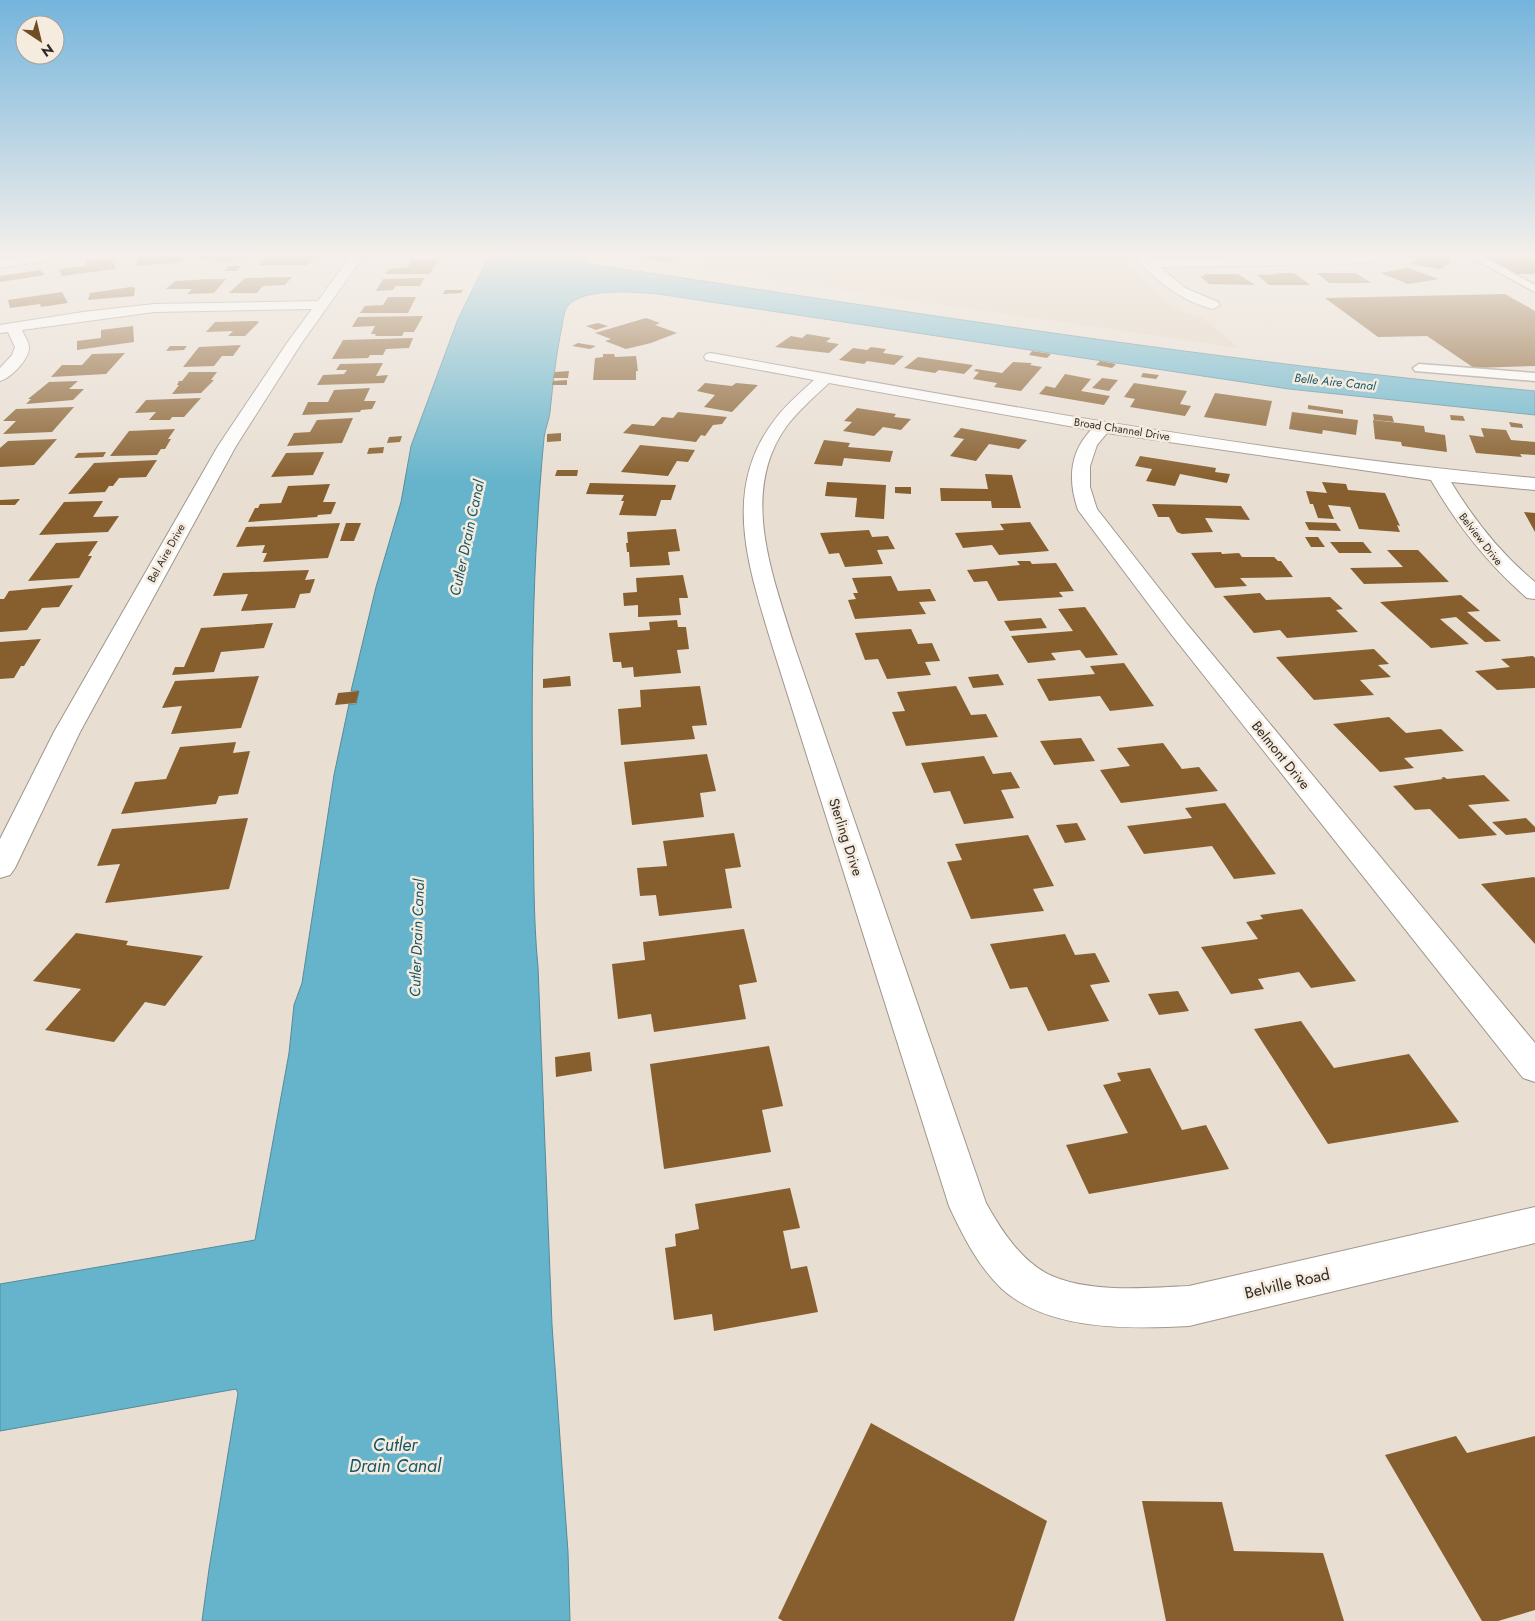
<svg xmlns="http://www.w3.org/2000/svg" width="1535" height="1621" viewBox="0 0 1535 1621" font-family="Jost,sans-serif">
  <rect width="100%" height="100%" fill="#e8ded2"/>
  <!-- education -->
  <polygon fill="#e1d4c0" points="708,254 1120,254 1170,306 1184,313 1202,317 1239,348 702,270 703,256"/>
  <!-- water -->
  <path fill="#66b4cb" stroke="#568b9a" d="M490,254H579L580,258L590,264C904,311 1219,362 1535,391V415L1289,389L658,294C636,292 581,287 567,307C564,312 563,320 562,326C556,355 553,383 550,412C549,421 545,429 544,438C532,564 531,689 533,815C534,866 533,916 538,967L552,1325L568,1552L570,1621H202L209,1569L238,1393L236,1389L0,1431V1284L255,1240L289,1053L294,1005L302,983L334,775L349,704H356L359,691H351L376,587L401,502L411,446L458,319Z"/>
  <!-- building -->
  <g fill="#875f2e">
    <polygon points="163,254 186,254 182,262 135,266 139,258 162,257"/>
    <polygon points="204,254 249,254 245,258 235,258 231,262 212,262 216,259 199,259"/>
    <polygon points="294,254 318,254 308,265 259,265 266,257 292,257"/>
    <polygon points="631,254 679,254 684,255 666,262"/>
    <polygon points="917,254 982,254 983,257 917,256"/>
    <polygon points="1423,254 1445,255 1443,257 1452,258 1450,260 1453,260 1443,268 1439,269 1411,264"/>
    <polygon points="1535,254 1535,274 1509,274 1479,255"/>
    <polygon points="111,258 116,269 62,276 59,269 86,266 85,261"/>
    <polygon points="412,260 438,260 430,274 385,274 389,269 408,267"/>
    <polygon points="229,266 241,266 236,271 224,271"/>
    <polygon points="1408,268 1439,279 1408,284 1380,273"/>
    <polygon points="40,270 45,275 0,282 0,276"/>
    <polygon points="1276,273 1294,273 1310,285 1269,285 1257,275 1277,274"/>
    <polygon points="1317,273 1356,273 1371,283 1329,283"/>
    <polygon points="1203,274 1238,274 1255,285 1209,284 1200,276 1205,276"/>
    <polygon points="292,277 285,285 263,286 257,293 229,293 245,278"/>
    <polygon points="424,278 420,286 395,286 393,290 376,291 383,279"/>
    <polygon points="210,279 226,279 214,293 187,294 192,289 166,289 175,281"/>
    <polygon points="131,287 135,288 134,296 88,300 90,293"/>
    <polygon points="445,290 463,290 461,293 443,294"/>
    <polygon points="62,292 68,303 41,307 40,304 10,308 8,300"/>
    <polygon points="1505,294 1535,311 1535,366 1474,368 1427,336 1378,337 1325,298"/>
    <polygon points="388,297 416,297 408,313 360,313 365,306 383,305"/>
    <polygon points="423,316 414,332 404,332 402,336 375,336 376,334 371,334 375,326 352,327 358,317"/>
    <polygon points="646,318 660,323 655,325 677,333 651,343 626,349 605,341 611,339 595,333"/>
    <polygon points="257,321 259,322 245,336 228,336 233,331 206,332 215,322"/>
    <polygon points="598,323 608,326 596,330 586,326"/>
    <polygon points="133,326 134,342 77,350 77,341 101,338 101,330"/>
    <polygon points="807,334 831,338 826,342 839,344 829,353 775,347 791,336 802,338"/>
    <polygon points="413,338 409,348 386,349 383,355 370,355 368,358 332,359 343,340"/>
    <polygon points="578,343 596,346 590,349 572,346"/>
    <polygon points="241,345 233,356 222,356 214,366 183,367 199,347"/>
    <polygon points="170,346 187,346 184,350 166,351"/>
    <polygon points="871,347 886,349 883,353 904,356 894,365 867,361 864,364 839,360 853,348 867,350"/>
    <polygon points="1032,351 1051,354 1047,358 1029,355"/>
    <polygon points="125,353 106,374 51,377 62,365 82,365 92,354"/>
    <polygon points="603,354 614,354 615,357 636,356 638,371 636,371 636,380 593,380 595,358 603,357"/>
    <polygon points="918,357 973,365 964,374 939,370 935,373 904,368"/>
    <polygon points="1100,361 1116,364 1112,368 1096,365"/>
    <polygon points="1013,362 1032,363 1030,365 1042,367 1021,391 994,387 997,383 973,379 979,372 974,371 976,369 1002,373"/>
    <polygon points="383,363 376,376 388,375 384,383 317,385 323,375 344,374 347,370 336,370 340,364"/>
    <polygon points="569,371 568,378 553,378 555,372"/>
    <polygon points="189,372 217,372 211,380 214,380 201,393 172,394 179,385 177,385 179,381 182,381"/>
    <polygon points="1143,373 1159,375 1156,379 1141,377"/>
    <polygon points="1065,374 1091,379 1081,391 1110,396 1104,405 1039,394 1046,386 1055,388"/>
    <polygon points="1102,378 1118,380 1109,391 1092,388"/>
    <polygon points="567,380 567,385 552,385 553,381"/>
    <polygon points="78,381 69,389 84,389 73,400 26,404 31,399 28,399 49,382"/>
    <polygon points="705,383 732,386 736,383 758,385 732,412 704,407 715,395 697,391"/>
    <polygon points="1134,383 1187,391 1180,404 1191,406 1185,416 1130,407 1135,399 1124,397"/>
    <polygon points="370,388 364,401 376,401 372,409 361,410 360,412 302,415 308,402 328,402 334,390"/>
    <polygon points="1215,393 1272,401 1266,426 1204,417"/>
    <polygon points="201,398 184,417 172,417 170,420 149,420 156,412 135,413 146,400"/>
    <polygon points="1308,405 1343,410 1343,414 1308,409"/>
    <polygon points="74,407 52,432 3,434 16,421 3,421 16,409"/>
    <polygon points="857,408 896,414 894,417 911,419 901,430 883,427 874,436 843,431 852,422 844,421"/>
    <polygon points="678,412 727,417 722,424 713,425 705,436 701,435 696,442 623,433 632,424 654,426 662,417 673,418"/>
    <polygon points="1292,412 1358,420 1356,435 1323,430 1322,434 1289,429"/>
    <polygon points="1373,414 1392,416 1394,422 1374,420"/>
    <polygon points="1450,415 1463,416 1465,421 1451,420"/>
    <polygon points="353,418 342,443 287,446 294,433 310,432 317,420"/>
    <polygon points="1373,420 1424,426 1425,432 1445,435 1447,452 1402,446 1401,442 1375,439"/>
    <polygon points="1509,422 1522,424 1523,428 1511,427"/>
    <polygon points="961,428 1027,440 1019,449 989,444 976,461 950,456 964,439 953,437"/>
    <polygon points="1481,428 1506,430 1511,440 1535,442 1535,455 1520,454 1522,457 1476,453 1469,435 1484,437"/>
    <polygon points="175,429 168,439 171,439 165,449 161,449 157,455 110,456 129,431"/>
    <polygon points="561,433 561,441 547,442 547,434"/>
    <polygon points="402,436 400,442 387,443 389,437"/>
    <polygon points="57,439 34,465 0,467 0,448 8,441"/>
    <polygon points="824,440 850,443 848,447 893,451 890,462 844,458 842,466 814,464"/>
    <polygon points="640,445 695,450 688,462 677,461 668,476 621,472"/>
    <polygon points="384,447 383,453 367,454 369,448"/>
    <polygon points="106,452 103,457 74,458 78,453"/>
    <polygon points="324,452 313,475 271,477 286,453"/>
    <polygon points="1140,456 1216,468 1215,472 1230,474 1227,483 1180,474 1175,486 1146,481 1152,469 1135,466"/>
    <polygon points="157,460 146,477 119,478 113,486 109,486 105,492 68,494 94,463"/>
    <polygon points="557,470 578,470 577,476 555,476"/>
    <polygon points="985,474 1012,475 1021,508 992,508 991,501 941,501 940,488 988,489"/>
    <polygon points="827,482 886,485 884,519 855,517 857,498 825,496"/>
    <polygon points="1322,482 1346,484 1348,490 1385,493 1400,526 1397,525 1400,532 1359,529 1350,507 1328,505 1334,519 1318,518 1313,504 1310,504 1306,491 1327,493"/>
    <polygon points="590,483 676,485 671,500 661,500 656,516 619,515 624,501 621,501 624,495 586,494"/>
    <polygon points="330,484 323,502 336,502 331,514 318,515 317,517 248,522 255,508 258,508 260,504 281,503 288,486"/>
    <polygon points="895,487 911,487 911,494 895,493"/>
    <polygon points="20,499 15,505 0,505 0,500"/>
    <polygon points="103,501 93,517 119,516 108,532 39,535 64,502"/>
    <polygon points="1152,504 1241,506 1250,520 1205,518 1213,532 1182,534 1177,532 1169,517 1158,517"/>
    <polygon points="1524,512 1535,513 1535,532"/>
    <polygon points="1030,522 1049,551 999,555 992,545 963,548 955,533 1004,530 1000,524"/>
    <polygon points="1305,522 1336,523 1341,531 1309,530"/>
    <polygon points="340,523 328,558 263,562 267,553 262,553 265,545 236,547 246,527"/>
    <polygon points="346,523 361,523 354,541 340,541"/>
    <polygon points="676,529 680,551 668,552 670,565 630,567 629,552 627,552 626,543 628,543 627,532"/>
    <polygon points="869,530 872,537 888,536 895,549 877,550 883,564 845,567 839,553 829,554 820,533"/>
    <polygon points="1305,537 1318,537 1325,547 1311,547"/>
    <polygon points="98,541 88,556 92,556 79,578 28,581 56,543"/>
    <polygon points="1330,542 1363,542 1372,553 1339,553"/>
    <polygon points="1387,550 1418,550 1449,582 1364,584 1350,568 1403,567"/>
    <polygon points="1221,552 1222,554 1239,553 1242,557 1274,557 1278,561 1281,561 1293,577 1240,578 1247,586 1215,588 1191,553"/>
    <polygon points="1017,561 1030,561 1032,564 1056,563 1074,591 1059,592 1063,597 998,601 987,581 974,582 967,570 1020,565"/>
    <polygon points="309,570 305,580 315,579 310,593 300,594 295,608 241,611 248,594 213,596 223,573"/>
    <polygon points="683,575 688,598 679,598 681,615 638,617 638,605 624,606 623,593 637,592 636,578"/>
    <polygon points="891,576 898,591 930,589 936,601 919,602 926,614 855,619 848,600 856,599 853,593 858,593 852,578"/>
    <polygon points="73,585 59,607 42,608 27,630 0,632 0,599 4,599 9,591"/>
    <polygon points="1260,593 1266,600 1330,597 1343,609 1336,610 1358,632 1287,638 1280,630 1254,633 1223,596"/>
    <polygon points="1461,595 1480,611 1467,612 1501,641 1485,642 1456,617 1440,619 1469,644 1431,648 1380,602"/>
    <polygon points="1085,607 1118,655 1086,658 1080,650 1051,653 1056,660 1028,663 1011,636 1073,631 1058,609"/>
    <polygon points="1041,618 1047,628 1010,631 1004,621"/>
    <polygon points="677,620 678,627 686,627 689,649 677,650 681,673 634,677 633,667 622,668 621,662 613,662 609,633 650,630 649,622"/>
    <polygon points="273,623 264,648 221,652 214,672 172,675 175,667 184,667 201,628"/>
    <polygon points="911,629 918,644 932,643 940,661 925,662 931,675 887,679 878,659 865,660 855,633"/>
    <polygon points="41,639 24,666 21,666 14,678 0,679 0,642"/>
    <polygon points="1374,649 1389,664 1378,665 1391,677 1360,680 1374,695 1314,700 1276,657"/>
    <polygon points="1533,656 1535,658 1535,688 1497,690 1475,671 1510,667 1501,659"/>
    <polygon points="1124,663 1154,706 1110,711 1100,696 1049,701 1037,679 1095,674 1090,666"/>
    <polygon points="998,674 1004,685 973,688 968,677"/>
    <polygon points="259,676 241,728 171,734 182,706 162,708 175,681"/>
    <polygon points="570,676 571,686 543,688 543,679"/>
    <polygon points="700,686 707,725 692,726 695,739 621,745 618,709 641,707 640,690"/>
    <polygon points="956,686 971,715 986,714 998,737 906,746 892,712 905,711 897,692"/>
    <polygon points="359,691 356,703 335,705 338,693"/>
    <polygon points="1389,717 1406,733 1441,729 1464,751 1404,758 1414,768 1380,772 1333,724"/>
    <polygon points="1081,738 1095,761 1054,765 1040,741"/>
    <polygon points="236,742 233,753 250,751 238,794 219,796 216,804 121,814 135,782 166,779 180,747"/>
    <polygon points="1163,743 1182,769 1199,767 1218,791 1121,803 1100,770 1130,766 1117,748"/>
    <polygon points="707,754 716,791 700,793 704,817 632,825 624,762"/>
    <polygon points="984,756 993,774 1011,772 1020,788 1001,790 1014,818 964,824 950,791 934,793 921,763"/>
    <polygon points="1484,775 1510,801 1468,805 1497,835 1459,839 1430,809 1415,810 1393,786 1443,779 1441,778 1444,777 1447,779"/>
    <polygon points="1225,803 1276,874 1234,879 1212,846 1144,854 1127,826 1192,818 1185,808"/>
    <polygon points="248,818 229,889 105,903 120,864 97,866 112,829"/>
    <polygon points="1526,818 1535,827 1535,832 1506,835 1492,822"/>
    <polygon points="1077,823 1086,840 1065,843 1056,825"/>
    <polygon points="734,833 741,867 725,869 732,908 659,916 656,895 640,896 637,868 667,866 663,841"/>
    <polygon points="1028,835 1054,886 1033,889 1044,911 971,919 947,862 962,860 955,844"/>
    <polygon points="1534,877 1535,878 1535,944 1481,884"/>
    <polygon points="1302,909 1356,981 1311,988 1299,972 1258,979 1264,989 1231,994 1201,947 1258,939 1246,922 1263,919 1260,915"/>
    <polygon points="744,929 757,982 739,985 746,1019 654,1032 651,1014 618,1019 612,964 645,960 643,942"/>
    <polygon points="76,933 128,941 126,945 203,956 165,1006 145,1002 114,1042 45,1030 81,989 33,981"/>
    <polygon points="1065,934 1075,955 1095,953 1110,982 1090,985 1109,1021 1048,1031 1027,987 1010,989 990,944"/>
    <polygon points="1178,991 1189,1011 1159,1015 1148,994"/>
    <polygon points="1301,1021 1334,1068 1409,1054 1459,1122 1328,1144 1254,1029"/>
    <polygon points="769,1046 783,1106 762,1110 771,1152 664,1169 650,1064"/>
    <polygon points="590,1052 592,1071 556,1077 555,1057"/>
    <polygon points="1150,1068 1182,1130 1206,1125 1229,1169 1089,1194 1066,1145 1128,1133 1103,1085 1121,1081 1117,1073"/>
    <polygon points="790,1188 800,1228 783,1231 791,1269 807,1266 818,1312 714,1331 712,1314 674,1320 665,1248 676,1246 675,1234 699,1229 695,1204"/>
    <polygon points="871,1423 1047,1521 1014,1621 783,1621 778,1618"/>
    <polygon points="1456,1436 1467,1453 1535,1436 1535,1610 1498,1621 1482,1621 1385,1455"/>
    <polygon points="1142,1501 1222,1502 1234,1551 1323,1553 1344,1621 1166,1621"/>
  </g>
  <g fill="none" stroke-linecap="round" stroke-linejoin="round">
    <!-- lane casing -->
    <g stroke="#9f968b" stroke-width="3">
      <g id="lane">
        <polygon points="1465,254 1478,254 1535,285 1535,292"/>
        <polygon points="1419,364 1535,373 1535,381 1415,371 1413,368"/>
      </g>
    </g>
    <!-- street casing -->
    <g stroke="#9f968b" stroke-width="2">
      <g id="street">
        <polygon points="36,254 67,254 61,258 0,268 0,260"/>
        <path d="M352,254H365L301,344L236,446L80,732L15,868L10,875L0,878V839L54,732L218,446L287,343L312,309L154,312L22,330C24,336 30,342 29,349C28,360 11,378 0,381V368L12,355L15,347L8,332L0,333V325L83,312L154,304L318,301Z"/>
        <path d="M1142,254L1152,259L1381,254L1374,261L1348,264L1160,267L1185,288L1218,302L1220,305L1213,309C1184,302 1154,281 1137,258Z"/>
        <path d="M711,353C984,402 1258,453 1535,478V490L1451,482C1474,520 1501,554 1535,582V599L1527,598C1488,564 1457,525 1431,480L1107,433L1097,445L1090,466V487L1097,509L1187,624L1535,1043V1082L1523,1078L1171,634L1078,510C1068,481 1069,453 1091,430L829,383C814,397 798,411 786,427C739,493 773,576 794,645L986,1203C1001,1230 1022,1263 1052,1276C1091,1293 1148,1288 1189,1286L1535,1207V1243L1189,1326C1130,1329 1049,1331 1002,1289C978,1266 963,1236 949,1206L772,645C749,568 720,489 776,418C787,404 801,392 814,380L706,360L704,357L706,354Z"/>
      </g>
    </g>
    <!-- lane -->
    <use href="#lane" fill="#fff" fill-rule="evenodd"/>
    <!-- street -->
    <use href="#street" fill="#fff" fill-rule="evenodd"/>
  </g>
  <!-- sky -->
  <linearGradient id="sky" x2="0" y2="1"><stop stop-color="#74b4dc"/><stop offset="0.53" stop-color="#f5f0eb"/><stop offset="1" stop-color="#f5f0eb" stop-opacity="0"/></linearGradient>
  <rect width="1535" height="481" fill="url(#sky)"/>
  <g text-anchor="middle" stroke-width="5" stroke-linejoin="round" paint-order="stroke">
    <!-- far-street labels -->
    <g font-size="11" fill="#2f2b27" stroke="#f5ebdf">
      <text transform="translate(1122 429) rotate(9)" y="4">Broad Channel Drive</text>
      <text transform="translate(1481 539) rotate(52)" y="4">Belview Drive</text>
      <text transform="translate(166 553) rotate(-61)" y="4">Bel Aire Drive</text>
    </g>
    <!-- far-water labels -->
    <g font-size="12" font-style="italic" fill="#155767" stroke="#f5ebdf">
      <text transform="translate(1335 382) rotate(6)" y="4">Belle Aire Canal</text>
    </g>
    <!-- street labels -->
    <g font-size="14" fill="#2f2b27" stroke="#f5ebdf">
      <text transform="translate(1281 755) rotate(51)" y="5">Belmont Drive</text>
      <text transform="translate(846 837) rotate(72)" y="5">Sterling Drive</text>
    </g>
    <!-- water labels -->
    <g font-size="15" font-style="italic" fill="#155767" stroke="#f5ebdf">
      <text transform="translate(467 538) rotate(-78)" y="5">Cutler Drain Canal</text>
      <text transform="translate(417 938) rotate(-88)" y="5">Cutler Drain Canal</text>
    </g>
    <!-- near-street labels -->
    <g font-size="16" fill="#2f2b27" stroke="#f5ebdf">
      <text transform="translate(1287 1283) rotate(-13)" y="6">Belville Road</text>
    </g>
    <!-- near-water labels -->
    <g font-size="18" font-style="italic" fill="#155767" stroke="#f5ebdf">
      <text x="395" y="1451">Cutler<tspan x="395" dy="21">Drain Canal</tspan></text>
    </g>
  </g>
  <!-- north arrow -->
  <g transform="translate(40 40) rotate(145)"><circle r="24" fill="#f5ebdf" stroke="#a69e95"/>
  <path d="M0-4L9 19L0 12L-9 19Z" fill="#6f4d25"/>
  <text y="-8" font-size="14" font-weight="bold" text-anchor="middle" fill="#2f2b27">N</text>
  </g>
</svg>
